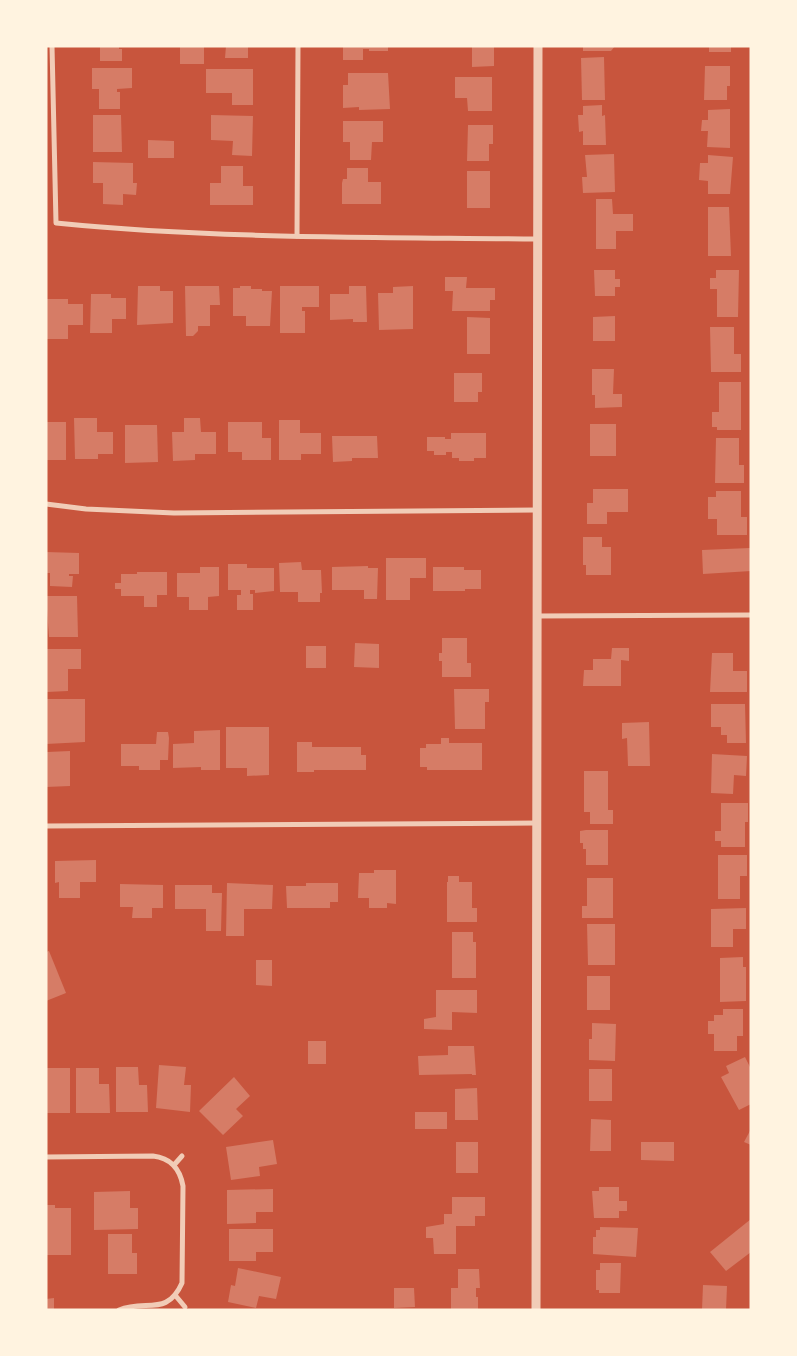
<svg xmlns="http://www.w3.org/2000/svg" width="797" height="1356" viewBox="0 0 797 1356" font-family="'Asap Condensed',sans-serif">
  <rect width="100%" height="100%" fill="#c8553d"/>
  <!-- building -->
  <g fill="#d67c66">
    <polygon points="100,46 119,46 119,49 122,49 122,61 100,61"/>
    <rect x="180" y="46" width="24" height="18"/>
    <polygon points="226,46 248,46 248,58 225,58"/>
    <polygon points="343,46 388,46 388,51 369,51 369,49 363,49 363,60 343,60"/>
    <polygon points="472,46 494,46 494,66 472,67"/>
    <polygon points="583,46 615,46 611,51 583,51"/>
    <rect x="709" y="46" width="22" height="6"/>
    <polygon points="604,57 605,100 582,100 581,58"/>
    <polygon points="705,66 730,66 730,86 727,86 727,100 704,100"/>
    <polygon points="92,68 132,68 132,88 117,89 117,92 120,92 120,109 99,109 99,89 92,89"/>
    <polygon points="206,69 253,69 253,105 232,105 232,93 206,93"/>
    <polygon points="348,73 388,73 390,109 359,110 359,107 343,108 343,85 348,85"/>
    <polygon points="455,77 492,77 492,111 468,111 467,98 455,98"/>
    <polygon points="602,105 602,116 605,115 606,145 583,145 583,131 579,132 578,115 583,115 583,106"/>
    <polygon points="730,109 730,148 707,147 708,131 701,131 702,120 708,120 708,110"/>
    <polygon points="93,115 121,115 122,152 93,152"/>
    <polygon points="211,115 253,116 252,156 232,155 233,141 211,140"/>
    <polygon points="343,121 383,121 383,142 372,142 371,160 350,160 350,142 343,142"/>
    <polygon points="468,125 493,125 493,144 489,144 489,161 467,161"/>
    <polygon points="148,140 174,141 174,158 148,158"/>
    <polygon points="614,154 615,192 583,193 582,177 587,177 585,155"/>
    <polygon points="708,155 733,157 730,194 708,194 708,181 699,180 700,163 708,163"/>
    <polygon points="93,162 133,163 133,183 137,183 136,195 123,194 123,205 103,204 103,183 93,183"/>
    <polygon points="221,166 243,166 243,186 253,186 253,205 210,205 210,183 221,183"/>
    <polygon points="347,168 368,168 368,182 381,182 381,204 342,204 342,183 343,179 347,179"/>
    <rect x="467" y="171" width="23" height="37"/>
    <polygon points="596,199 612,199 613,214 633,214 633,231 616,231 616,249 596,249"/>
    <polygon points="708,207 729,207 731,256 708,256"/>
    <polygon points="594,270 615,270 615,279 620,279 620,287 615,287 615,296 595,296"/>
    <polygon points="716,270 739,270 738,317 717,317 717,289 710,289 710,278 716,278"/>
    <polygon points="445,277 467,277 466,288 495,288 495,300 490,300 490,311 452,311 453,291 445,291"/>
    <polygon points="138,286 160,286 160,291 173,291 173,323 137,325"/>
    <polygon points="185,286 219,286 220,305 210,305 210,326 198,326 198,331 193,336 186,336"/>
    <polygon points="240,286 251,286 251,289 262,289 262,291 272,291 270,326 246,326 246,316 233,316 233,288 240,288"/>
    <polygon points="280,286 319,286 319,307 302,307 302,311 305,311 305,333 280,333"/>
    <polygon points="349,286 366,286 367,322 353,322 353,319 330,320 330,294 349,294"/>
    <polygon points="413,286 413,329 379,330 378,293 393,293 393,287"/>
    <polygon points="91,294 111,294 111,298 126,298 126,319 112,319 112,333 90,333"/>
    <polygon points="47,299 68,299 68,304 83,304 83,325 68,325 68,339 47,339"/>
    <polygon points="615,316 615,341 593,341 593,317"/>
    <polygon points="467,317 490,318 490,354 467,354"/>
    <polygon points="710,327 734,327 734,354 741,354 741,372 711,372"/>
    <polygon points="592,369 614,369 613,394 622,394 622,407 595,408 595,395 592,395"/>
    <polygon points="454,373 482,373 482,392 478,392 478,402 454,402"/>
    <polygon points="719,382 741,382 741,430 717,430 717,427 712,427 712,412 719,412"/>
    <polygon points="74,418 97,418 97,432 113,432 113,454 98,454 98,459 75,459"/>
    <polygon points="184,418 200,418 201,432 216,432 216,454 195,454 195,460 173,461 172,432 184,432"/>
    <polygon points="279,420 300,420 300,433 321,433 321,454 301,454 301,460 279,460"/>
    <rect x="46" y="422" width="20" height="38"/>
    <polygon points="228,422 262,422 262,438 271,438 271,460 242,460 242,452 228,452"/>
    <rect x="590" y="424" width="26" height="32"/>
    <polygon points="125,425 157,425 158,462 125,463"/>
    <polygon points="451,433 486,433 486,458 474,458 474,461 459,461 459,458 452,458 452,452 446,452 446,455 434,455 434,451 427,451 427,437 445,437 445,439 451,439"/>
    <polygon points="332,436 377,436 378,458 352,458 352,461 333,462"/>
    <polygon points="716,438 739,438 739,465 744,465 744,483 715,483"/>
    <polygon points="593,489 628,489 628,512 607,512 607,524 587,524 587,503 593,503"/>
    <polygon points="716,491 741,491 741,517 747,517 747,535 717,535 717,519 708,519 708,497 716,497"/>
    <polygon points="583,537 602,537 602,547 611,547 611,575 586,575 586,565 583,565"/>
    <polygon points="750,548 751,571 703,574 702,550"/>
    <polygon points="46,552 79,553 79,574 69,574 69,576 73,576 72,587 50,586 50,573 46,573"/>
    <polygon points="386,558 426,558 426,578 410,578 410,600 386,600"/>
    <polygon points="301,562 302,570 321,570 322,593 320,593 320,602 298,602 298,592 280,592 279,563"/>
    <polygon points="228,564 247,564 247,568 274,568 274,591 255,593 255,590 250,590 250,594 253,594 253,610 237,610 237,595 241,595 241,590 228,590"/>
    <polygon points="368,566 368,568 378,568 377,599 364,599 364,590 332,590 332,567"/>
    <polygon points="200,567 219,567 219,596 208,597 208,610 189,610 189,597 177,597 177,573 200,573"/>
    <polygon points="433,567 464,567 464,570 481,570 481,589 465,589 465,591 433,591"/>
    <polygon points="137,572 167,572 167,595 157,595 157,607 144,607 144,596 121,596 121,589 115,589 115,583 121,583 121,574 137,574"/>
    <polygon points="46,596 77,596 78,637 49,637"/>
    <polygon points="442,638 467,638 467,663 471,663 471,677 442,677 442,661 439,661 439,653 442,653"/>
    <polygon points="355,643 379,644 379,668 354,667"/>
    <rect x="306" y="646" width="20" height="22"/>
    <polygon points="612,648 629,648 629,661 621,660 621,686 583,686 584,670 593,670 593,659 611,659"/>
    <polygon points="46,649 81,649 81,669 68,669 68,691 47,692"/>
    <polygon points="712,653 733,653 733,671 747,671 747,692 710,692"/>
    <polygon points="454,689 489,689 489,702 485,702 485,729 455,729"/>
    <polygon points="46,699 85,699 85,742 46,744"/>
    <polygon points="711,704 745,704 746,743 727,743 727,735 721,735 721,727 711,727"/>
    <polygon points="649,722 650,766 628,766 627,738 622,739 622,723"/>
    <polygon points="226,727 269,727 269,775 247,776 247,768 226,768"/>
    <polygon points="220,730 220,770 201,770 201,767 173,768 173,744 194,743 194,731"/>
    <polygon points="157,732 168,732 169,738 168,760 160,760 160,770 139,770 139,766 121,766 121,744 156,744"/>
    <polygon points="441,738 449,738 449,743 482,743 482,770 427,770 427,767 420,767 420,748 426,748 426,744 441,744"/>
    <polygon points="297,742 312,742 312,747 361,747 361,755 366,755 366,770 314,770 314,772 297,772"/>
    <polygon points="70,751 70,786 46,787 47,752"/>
    <polygon points="712,754 747,756 746,776 734,775 733,794 711,793"/>
    <polygon points="584,771 608,771 608,810 613,810 613,824 590,824 590,812 584,812"/>
    <polygon points="721,803 748,803 748,822 745,822 745,847 721,847 721,841 715,841 715,831 721,831"/>
    <polygon points="586,830 608,830 608,865 586,865 586,849 583,849 583,843 580,843 580,831"/>
    <polygon points="718,855 747,855 747,876 740,876 740,899 718,899"/>
    <polygon points="96,860 96,882 80,882 80,898 59,898 59,882 55,883 55,861"/>
    <polygon points="374,870 396,870 396,904 387,903 387,908 369,908 369,898 358,898 359,873 374,873"/>
    <polygon points="448,876 459,876 459,882 472,882 472,908 477,908 477,922 447,922 447,882 448,882"/>
    <polygon points="587,878 613,878 613,918 582,918 582,906 587,906"/>
    <polygon points="227,883 273,885 272,909 244,909 244,936 226,936"/>
    <polygon points="306,883 338,883 338,902 330,902 330,908 287,908 286,886 306,886"/>
    <polygon points="120,884 163,885 163,908 152,908 152,918 132,918 133,907 120,907"/>
    <polygon points="175,885 212,885 212,893 222,893 221,931 206,931 206,909 175,909"/>
    <polygon points="746,908 746,929 733,929 733,947 711,947 711,909"/>
    <polygon points="587,924 615,924 615,965 588,965"/>
    <polygon points="452,932 473,932 473,942 476,942 476,978 452,978"/>
    <polygon points="49,951 66,993 46,1001 46,952"/>
    <polygon points="743,957 743,967 746,967 746,1001 720,1002 720,958"/>
    <polygon points="256,960 272,960 272,986 256,985"/>
    <rect x="587" y="976" width="23" height="34"/>
    <polygon points="436,990 477,990 477,1013 452,1012 452,1030 424,1029 424,1019 436,1017"/>
    <polygon points="723,1009 743,1009 743,1036 737,1036 737,1051 714,1051 714,1034 708,1034 708,1021 714,1021 714,1015 723,1015"/>
    <polygon points="592,1023 616,1024 615,1061 589,1060 589,1039 592,1039"/>
    <rect x="308" y="1041" width="18" height="23"/>
    <polygon points="448,1046 474,1046 476,1075 472,1075 472,1074 419,1075 418,1056 448,1055"/>
    <polygon points="745,1057 751,1069 751,1104 739,1110 721,1077 729,1073 726,1066"/>
    <polygon points="159,1065 186,1067 184,1085 191,1085 190,1112 156,1108"/>
    <polygon points="116,1067 138,1067 139,1085 147,1085 148,1112 116,1112"/>
    <rect x="46" y="1068" width="24" height="45"/>
    <polygon points="76,1068 99,1068 99,1084 109,1084 110,1113 76,1113"/>
    <rect x="589" y="1069" width="23" height="32"/>
    <polygon points="234,1077 250,1096 236,1109 243,1116 223,1135 199,1111"/>
    <polygon points="477,1088 478,1120 455,1120 455,1089"/>
    <rect x="415" y="1112" width="32" height="17"/>
    <polygon points="591,1119 611,1120 611,1151 590,1151"/>
    <polygon points="751,1129 751,1145 744,1142"/>
    <polygon points="273,1140 277,1164 259,1167 260,1176 231,1180 226,1147"/>
    <rect x="456" y="1142" width="22" height="31"/>
    <polygon points="641,1142 674,1142 674,1161 641,1160"/>
    <polygon points="599,1187 619,1187 619,1201 627,1201 627,1211 619,1211 619,1218 594,1218 592,1191 599,1191"/>
    <polygon points="273,1189 273,1212 256,1212 256,1223 227,1224 227,1190"/>
    <polygon points="130,1191 130,1208 138,1208 138,1229 94,1230 94,1192"/>
    <polygon points="452,1197 485,1197 485,1216 475,1216 475,1226 456,1226 456,1254 434,1254 433,1238 426,1238 426,1227 444,1224 444,1214 452,1214"/>
    <polygon points="46,1205 55,1205 55,1208 71,1208 71,1255 46,1255"/>
    <polygon points="751,1219 751,1252 726,1271 710,1252"/>
    <polygon points="600,1227 638,1228 636,1257 593,1254 593,1237 596,1237 596,1230 600,1230"/>
    <polygon points="229,1229 273,1229 273,1252 256,1252 256,1261 229,1261"/>
    <polygon points="108,1234 132,1234 132,1253 137,1253 137,1274 108,1274"/>
    <polygon points="600,1263 621,1263 620,1293 599,1293 599,1290 596,1290 596,1270 600,1270"/>
    <polygon points="238,1268 281,1277 276,1299 259,1296 256,1308 228,1302 231,1285 235,1286"/>
    <polygon points="458,1269 479,1269 480,1288 476,1288 476,1297 478,1297 478,1310 451,1310 451,1288 458,1288"/>
    <polygon points="703,1285 727,1286 726,1310 702,1310"/>
    <polygon points="394,1288 414,1288 415,1307 394,1308"/>
    <polygon points="54,1298 54,1310 46,1310 46,1299"/>
  </g>
  <g fill="none" stroke-linecap="round" stroke-linejoin="round">
    <!-- minor -->
    <g stroke="#f1ccb7" stroke-width="5">
      <path d="M52,46L56,223C215,239 377,237 537,239"/>
      <polyline points="297,236 298,46"/>
      <polyline points="46,504 86,509 174,513 536,510"/>
      <polyline points="537,616 751,615"/>
      <polyline points="46,826 537,823"/>
      <path d="M46,1157L153,1156C171,1158 180,1169 183,1186L182,1283C167,1317 146,1299 119,1310"/>
      <polyline points="174,1165 182,1156"/>
      <polyline points="175,1295 185,1307"/>
    </g>
    <!-- tertiary -->
    <polyline stroke="#f1ccb7" stroke-width="9" points="536,1310 538,46"/>
  </g>
  <!-- border -->
  <rect width="797" height="1356" fill="none" stroke="#fff3e0" stroke-width="95"/>
</svg>
